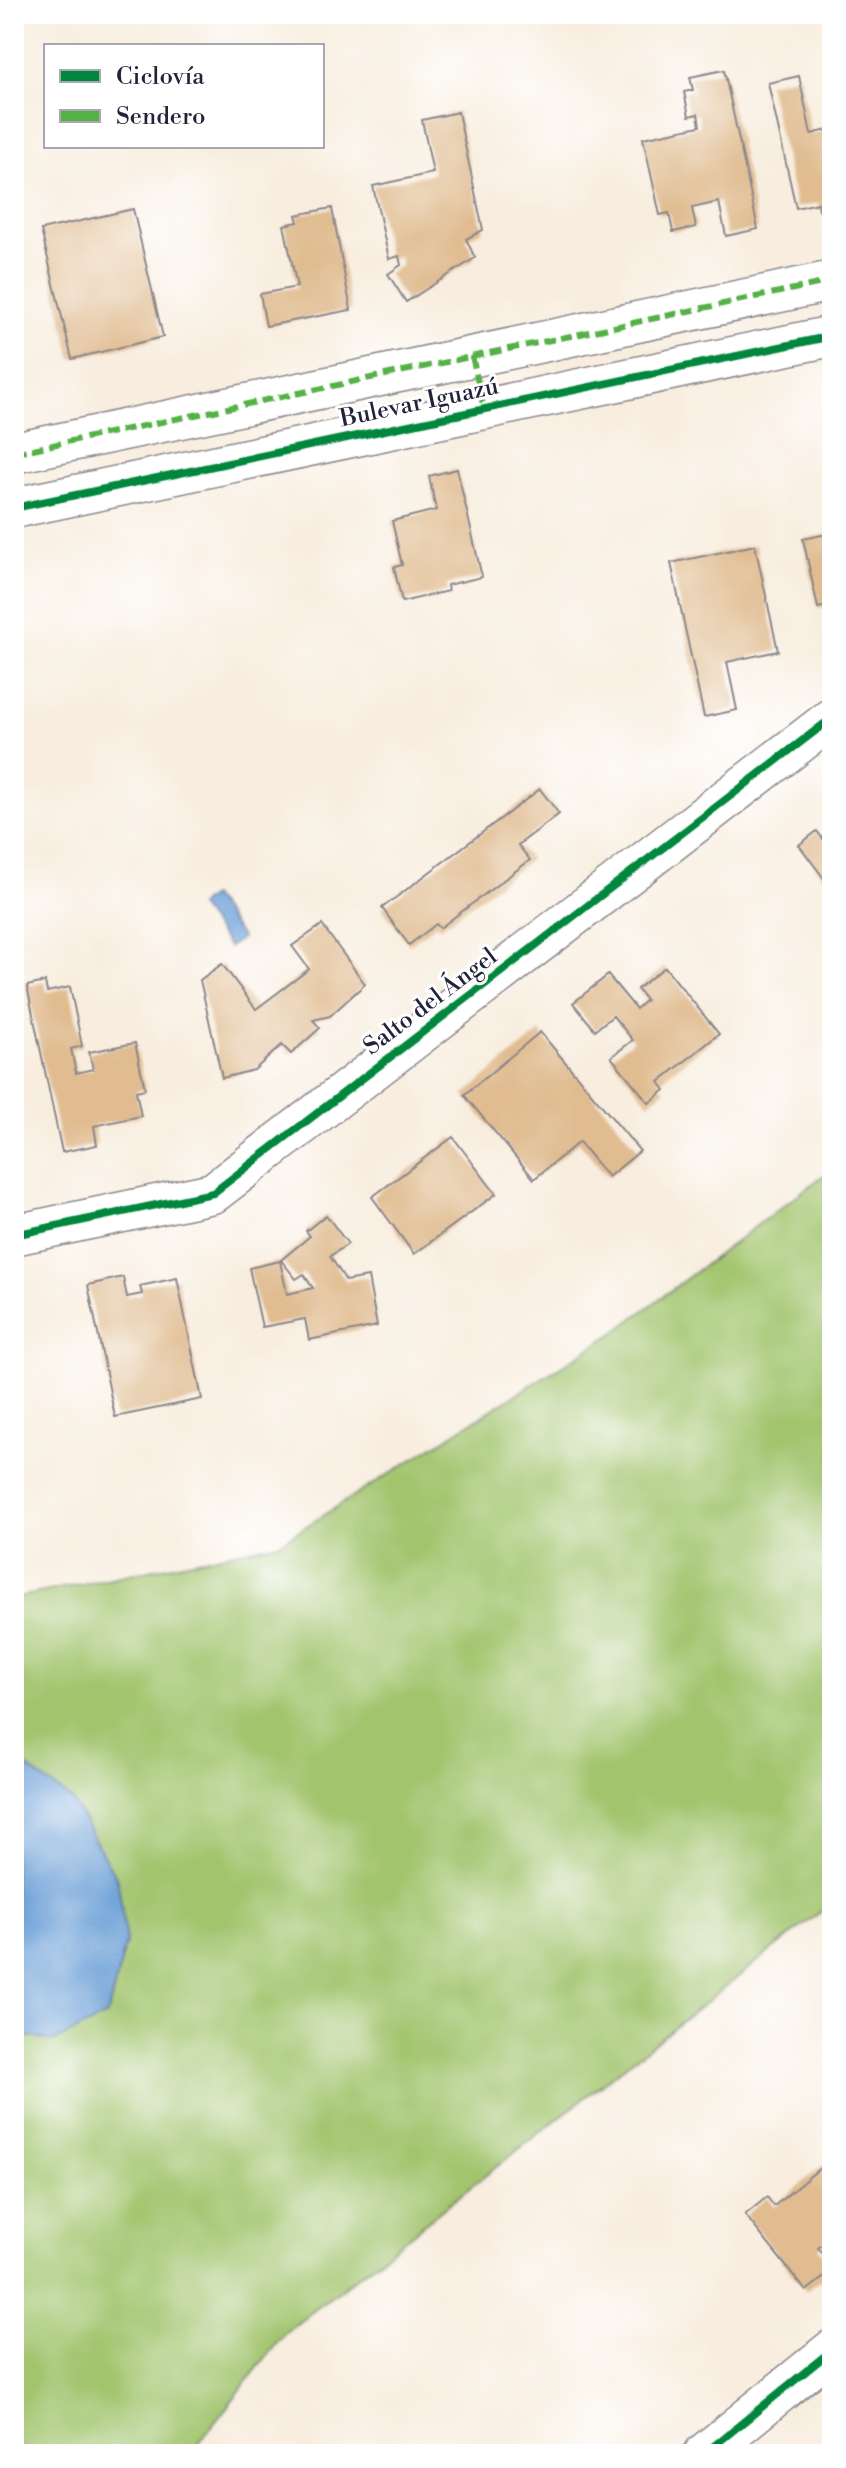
<svg xmlns="http://www.w3.org/2000/svg" width="846" height="2468" viewBox="0 0 846 2468" font-family="'Libre Bodoni',serif">
  <rect width="100%" height="100%" fill="#fff"/>
  <filter id="ink" filterUnits="userSpaceOnUse"><feTurbulence type="fractalNoise" baseFrequency=".0125" numOctaves="2"/><feDisplacementMap in="SourceGraphic" scale="16" xChannelSelector="R" yChannelSelector="G"/><feConvolveMatrix kernelMatrix="1 2 1 2 8 2 1 2 1" color-interpolation-filters="sRGB"/></filter>
  <filter id="wash" filterUnits="userSpaceOnUse"><feTurbulence type="fractalNoise" baseFrequency=".006" numOctaves="4" result="noise"/><feDisplacementMap in="SourceGraphic" scale="32" xChannelSelector="R" yChannelSelector="G"/><feGaussianBlur stdDeviation="1.8" result="paint"/><feColorMatrix in="noise" values="0 0 0 0 0 0 0 0 0 0 0 0 0 0 0 0 0 1.4 0 .05"/><feComposite in="paint" operator="in"/></filter>
  <g filter="url(#wash)">
    <rect width="100%" height="100%" fill="#f8edde"/>
    <!-- green -->
    <polygon fill="#a2c46d" stroke="#627354" stroke-width="2" points="832,1169 832,1903 285,2333 190,2454 14,2454 14,1598 279,1543 614,1333"/>
    <!-- water -->
    <g fill="#699ed6" stroke="#466088" stroke-width="2">
      <polygon points="211,896 242,938 229,947 198,906"/>
      <polygon points="14,1758 72,1800 118,1881 126,1942 107,2016 55,2041 14,2034"/>
    </g>
    <g id="blocks">
      <!-- building -->
      <g fill="#e0bc90">
        <polygon points="724,70 758,229 726,236 719,202 692,208 696,227 673,232 669,213 660,215 643,138 700,126 698,114 689,116 684,92 693,90 690,77"/>
        <polygon points="799,76 811,134 832,129 832,207 819,210 818,203 796,208 768,83"/>
        <polygon points="458,112 483,230 466,239 475,258 406,302 388,274 401,265 399,256 389,259 373,186 433,173 422,120"/>
        <polygon points="332,208 351,310 266,326 260,294 297,287 284,225 298,222 296,215"/>
        <polygon points="133,209 163,337 72,359 41,230"/>
        <polygon points="457,469 482,577 447,585 448,591 402,602 394,567 402,565 392,521 436,510 429,476"/>
        <polygon points="832,533 832,605 818,608 803,539"/>
        <polygon points="755,545 778,651 727,662 737,710 704,717 671,563"/>
        <polygon points="540,789 559,814 518,845 530,860 440,928 436,924 409,945 382,908"/>
        <polygon points="817,831 832,851 832,889 799,845"/>
        <polygon points="322,925 365,984 330,1016 313,1020 320,1028 291,1054 282,1045 254,1070 222,1078 200,980 222,964 256,1009 309,969 292,946"/>
        <polygon points="665,967 719,1034 659,1082 665,1090 649,1103 611,1057 633,1040 613,1016 595,1030 573,1003 608,975 636,1009 646,1000 637,989"/>
        <polygon points="45,982 47,992 70,987 82,1046 71,1049 76,1073 93,1069 89,1052 135,1043 145,1089 136,1091 141,1116 94,1126 97,1145 62,1152 27,986"/>
        <polygon points="540,1032 640,1151 608,1177 579,1142 534,1179 464,1095"/>
        <polygon points="453,1137 496,1194 414,1254 372,1197"/>
        <polygon points="326,1215 348,1244 330,1256 346,1281 368,1277 377,1326 309,1340 305,1319 262,1327 249,1268 280,1261 287,1294 313,1288 304,1274 296,1279 281,1260 310,1236 306,1231"/>
        <polygon points="123,1277 127,1297 142,1294 140,1286 177,1278 202,1399 115,1417 88,1285"/>
        <polygon points="826,2163 832,2170 832,2241 830,2239 818,2248 832,2265 832,2271 806,2291 745,2215 767,2197 774,2206"/>
      </g>
    </g>
  </g>
  <g filter="url(#ink)">
    <use href="#blocks" fill-opacity="0" stroke="#8d888c" stroke-width="2"/>
    <g fill="none" stroke-linecap="round" stroke-linejoin="round">
      <!-- street casing -->
      <g stroke="#8d888c" stroke-width="43">
        <g id="street">
          <polyline points="14,453 832,281"/>
          <polyline points="14,508 832,336"/>
          <polyline points="14,1235 213,1193 832,718"/>
          <polyline points="704,2454 832,2350"/>
        </g>
      </g>
      <!-- street -->
      <use href="#street" stroke="#fff" stroke-width="40"/>
      <!-- quiet -->
      <g stroke="#55b146" stroke-width="6" stroke-dasharray="12 6" stroke-linecap="butt">
        <polyline points="472,356 484,409"/>
        <polyline points="14,453 832,281"/>
      </g>
      <!-- cycleway casing -->
      <g stroke="#fff" stroke-width="13">
        <g id="cycleway">
          <polyline points="14,508 832,336"/>
          <polyline points="14,1235 213,1193 832,718"/>
          <polyline points="704,2454 832,2350"/>
        </g>
      </g>
      <!-- cycleway -->
      <use href="#cycleway" stroke="#00873e" stroke-width="8"/>
    </g>
  </g>
  <g text-anchor="middle" stroke-width="6" stroke-linejoin="round" paint-order="stroke">
    <!-- street labels -->
    <g font-size="24" fill="#22223b" stroke="#fff">
      <text transform="translate(419 402) rotate(-12)" y="8">Bulevar Iguazú</text>
      <text transform="translate(430 1001) rotate(-37)" y="8">Salto del Ángel</text>
    </g>
  </g>
  <!-- margin -->
  <rect width="846" height="2468" fill="none" stroke="#fff" stroke-width="48"/>
  <!-- legend -->
  <rect x="44" y="44" width="280" height="104" fill="#ffffff" stroke="#a7a7b1" stroke-width="2"/>
  <rect x="60" y="70" width="40" height="12" fill="#00873e" stroke="#a7a7b1" stroke-width="2"/>
  <text x="116" y="84" font-size="24" fill="#22223b">Ciclovía</text>
  <rect x="60" y="110" width="40" height="12" fill="#55b146" stroke="#a7a7b1" stroke-width="2"/>
  <text x="116" y="124" font-size="24" fill="#22223b">Sendero</text>
</svg>
